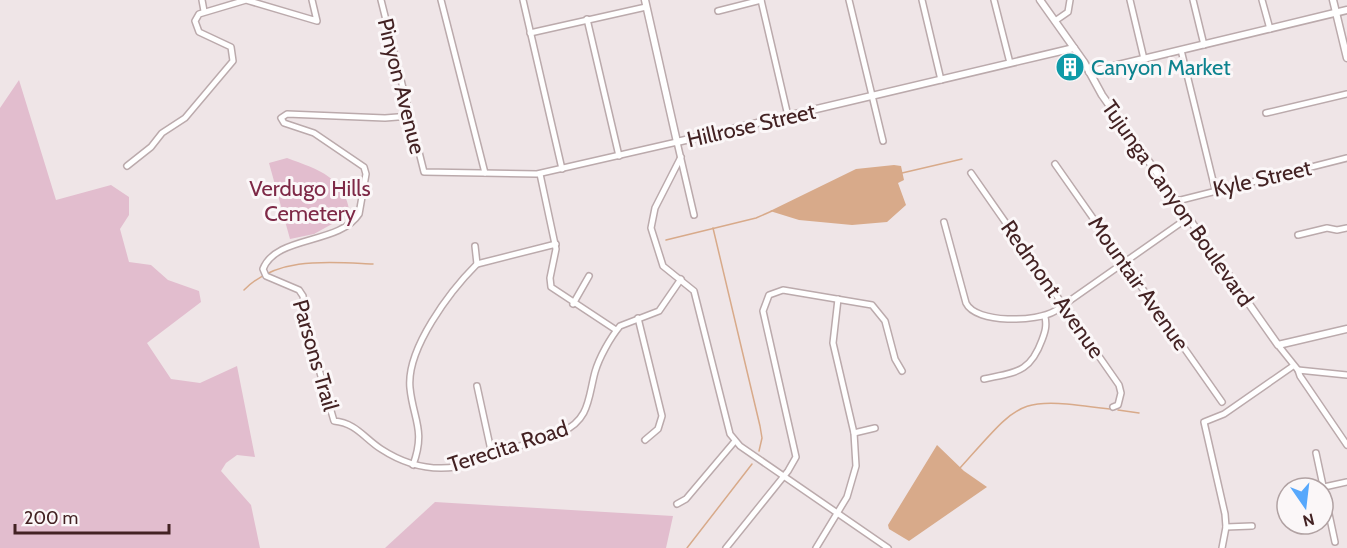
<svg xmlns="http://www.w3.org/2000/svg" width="1347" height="548" viewBox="0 0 1347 548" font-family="Cabin,sans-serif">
  <rect width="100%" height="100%" fill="#efe5e7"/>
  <!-- green -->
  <g fill="#e2bdce">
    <polygon points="19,80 56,200 111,185 129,197 129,215 120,229 129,262 151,265 168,280 199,291 201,302 147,343 171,379 200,383 237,366 255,457 237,455 226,463 221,471 251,505 260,548 0,548 0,108"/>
    <path d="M287,158C319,170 345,177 350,214L314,234L290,239L269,163Z"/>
    <polygon points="435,502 673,516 666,548 385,548"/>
  </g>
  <!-- water -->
  <g fill="#d8aa8a">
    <polygon points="894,165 901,166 904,180 898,183 906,205 887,222 852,225 799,220 770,211 856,169"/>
    <polygon points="937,445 964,471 987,487 909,541 889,529 888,525"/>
  </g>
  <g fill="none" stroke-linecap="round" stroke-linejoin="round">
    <!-- stream -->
    <g stroke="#d8aa8a" stroke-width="1.5">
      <polyline points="902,173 962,159"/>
      <polyline points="713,228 760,426 762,438 759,451"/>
      <polyline points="666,240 756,218 772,211"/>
      <path d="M244,290C277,256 329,262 373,264"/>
      <polyline points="1118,410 1139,413"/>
      <path d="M960,468C1023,398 1016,397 1110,409"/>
      <polyline points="687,548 752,464"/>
    </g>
    <!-- minor casing -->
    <g stroke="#bbaaac" stroke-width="8">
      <g id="minor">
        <polyline points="202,0 204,11"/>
        <polyline points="381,0 424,172 537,174 677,142 694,215"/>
        <polyline points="441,0 485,173"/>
        <polyline points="523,0 562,169"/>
        <polyline points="761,0 788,116"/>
        <polyline points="849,0 883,141"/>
        <polyline points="922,0 941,80"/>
        <polyline points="994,0 1010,63"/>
        <polyline points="1130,0 1144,59"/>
        <polyline points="1193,0 1204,45"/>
        <polyline points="1262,0 1270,29"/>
        <polyline points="718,11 761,0"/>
        <polyline points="587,19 619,156"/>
        <polyline points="1055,21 1068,12 1070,0"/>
        <polyline points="530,33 646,7"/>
        <polyline points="1181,50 1215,189"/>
        <polyline points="1266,113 1347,94"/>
        <path d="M410,116L385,118L287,114L281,118L284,123L314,133L364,167L366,174L359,214C339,245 276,235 263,269L266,276L299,290L303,296L309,335L334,421C356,423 364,438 381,449C404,464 429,471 456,467L562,432C590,419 588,398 595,372C599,358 610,338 620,326L659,311L681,279"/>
        <polyline points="681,157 655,208 651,228 663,266 694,291 730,434 740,446 888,548"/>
        <polyline points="1055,164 1222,402"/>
        <polyline points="127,166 151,147 162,133 185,118 233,61 231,47 199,32 195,21 199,14 246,0 317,21 312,0"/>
        <polyline points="971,173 1119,385 1121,393 1118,405 1113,407"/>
        <polyline points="540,174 556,249 550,278 551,287 616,330"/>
        <polyline points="1177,201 1347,158"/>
        <path d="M944,222L966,303C976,324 1037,322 1055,311L1189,217"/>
        <polyline points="1298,235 1327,228 1337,230 1347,228"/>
        <polyline points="477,264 556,244"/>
        <polyline points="573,304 589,276"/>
        <polyline points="638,318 662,416 658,429 645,440"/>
        <polyline points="1278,345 1298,370 1300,376 1347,445"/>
        <polyline points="1298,370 1347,375"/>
        <path d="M984,379C1016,372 1030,373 1042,340C1045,332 1047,326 1045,317"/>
        <polyline points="477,386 492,455"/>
        <polyline points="854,433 875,428"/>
        <polyline points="1316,453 1335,542"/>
        <path d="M413,465C426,430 413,419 410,388C406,349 450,291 477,264L475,246"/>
        <polyline points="1324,487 1347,482"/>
        <polyline points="677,504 686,499 735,441"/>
        <polyline points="1226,527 1252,526"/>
        <polyline points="726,548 788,471 796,457 763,311 769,295 783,290 872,305 885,321 895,359 902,371"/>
        <polyline points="816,548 847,497 856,466 854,433 833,343 838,299"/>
        <polyline points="1222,548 1226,527 1225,514 1204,422 1224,414 1293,366"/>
      </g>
    </g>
    <!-- tertiary casing -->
    <g stroke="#bbaaac" stroke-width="9">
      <g id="tertiary">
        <polyline points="645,0 677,142 1074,48"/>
        <polyline points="1040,0 1084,62 1102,95 1278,345 1347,329"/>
        <polyline points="1333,0 1347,58"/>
        <polyline points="1089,72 1347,10"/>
      </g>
    </g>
    <!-- minor -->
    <use href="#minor" stroke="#fff" stroke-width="5"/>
    <!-- tertiary -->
    <use href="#tertiary" stroke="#fff" stroke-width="6"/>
  </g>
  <!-- icons -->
  <defs>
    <g id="building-disc" transform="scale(1.5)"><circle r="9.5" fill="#0f9aa8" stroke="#fbf7f8"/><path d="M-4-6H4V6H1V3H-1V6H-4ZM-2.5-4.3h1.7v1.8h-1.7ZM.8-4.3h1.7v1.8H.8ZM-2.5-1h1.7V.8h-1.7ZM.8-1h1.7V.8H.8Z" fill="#fff"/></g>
  </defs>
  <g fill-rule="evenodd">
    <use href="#building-disc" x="1070" y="67"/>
  </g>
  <g text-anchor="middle" stroke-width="6" stroke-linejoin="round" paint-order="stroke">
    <!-- culture labels -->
    <g font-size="22" fill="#0d838f" stroke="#fbf7f8" text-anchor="start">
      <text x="1091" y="75">Canyon Market</text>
    </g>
    <!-- street labels -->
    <g font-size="22" fill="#432223" stroke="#fbf7f8">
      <text transform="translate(402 86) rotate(76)" y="8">Pinyon Avenue</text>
      <text transform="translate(751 125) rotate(-13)" y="8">Hillrose Street</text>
      <text transform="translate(1262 178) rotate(-13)" y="8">Kyle Street</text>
      <text transform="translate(1178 203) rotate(55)" y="8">Tujunga Canyon Boulevard</text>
      <text transform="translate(1139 283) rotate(55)" y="8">Mountair Avenue</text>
      <text transform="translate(1053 289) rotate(55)" y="8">Redmont Avenue</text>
      <text transform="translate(316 355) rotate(74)" y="8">Parsons Trail</text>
      <text transform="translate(508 446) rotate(-18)" y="8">Terecita Road</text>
    </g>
    <!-- park labels -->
    <g font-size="22" fill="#7e2947" stroke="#fbf7f8">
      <text x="310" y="196">Verdugo Hills<tspan x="310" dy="25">Cemetery</tspan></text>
    </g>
  </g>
  <!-- north arrow -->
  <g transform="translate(1305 506) rotate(166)"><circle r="28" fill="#fbf7f8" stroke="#b1a2a3" stroke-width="1.5"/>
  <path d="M0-4.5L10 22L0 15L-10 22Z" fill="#57a8fc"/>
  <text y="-9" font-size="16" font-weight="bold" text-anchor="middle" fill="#432223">N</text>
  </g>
  <!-- scale -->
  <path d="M15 524v9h154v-9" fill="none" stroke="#432223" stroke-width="3"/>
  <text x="24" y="524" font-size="18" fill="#432223" stroke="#fbf7f8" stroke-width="4.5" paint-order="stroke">200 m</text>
</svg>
